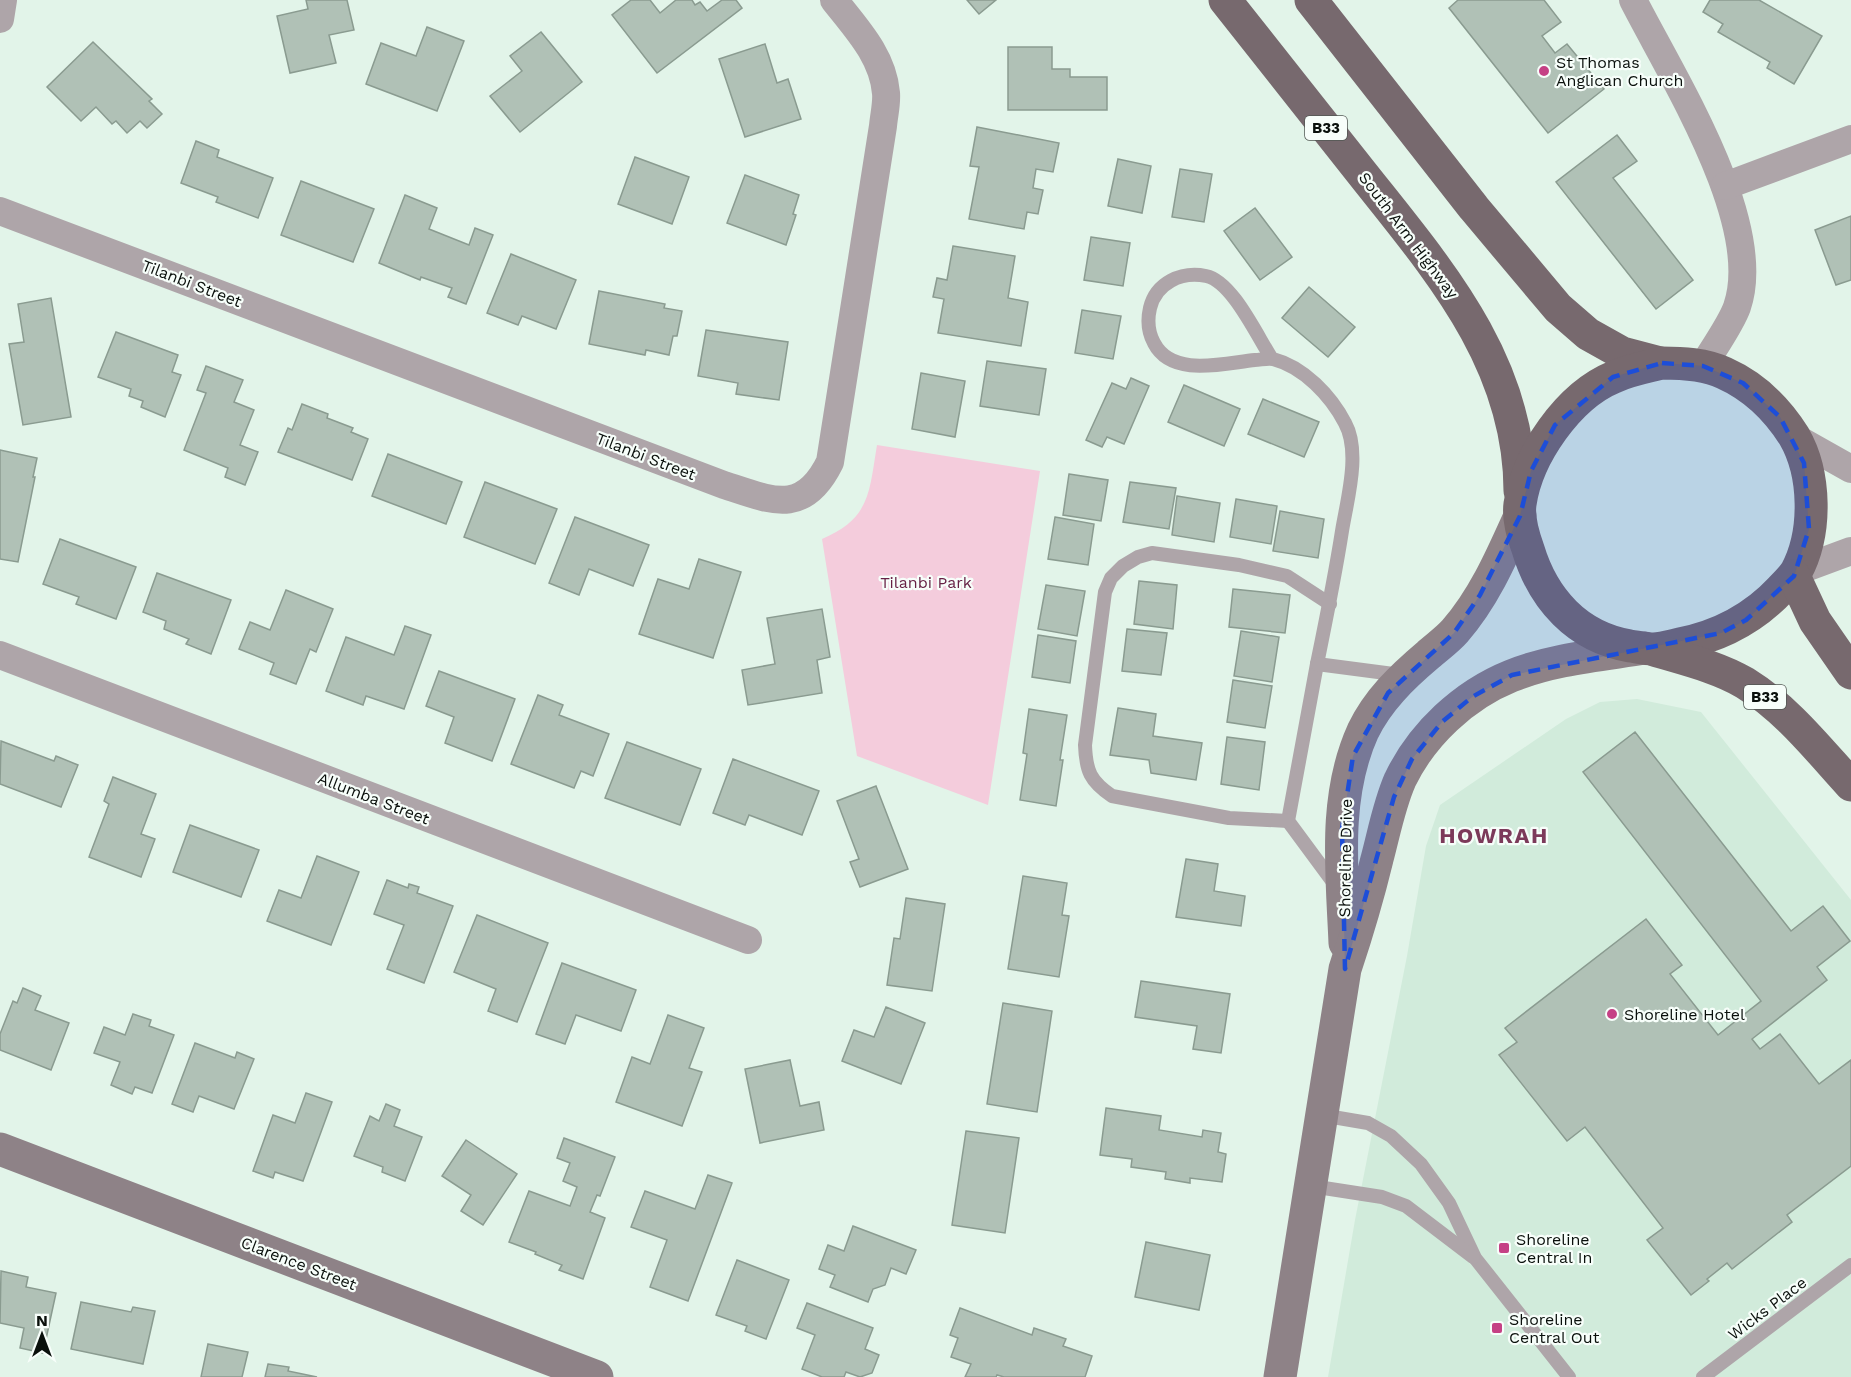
<svg xmlns="http://www.w3.org/2000/svg" width="1851" height="1377" viewBox="0 0 1851 1377" font-family="'Work Sans',sans-serif">
  <rect width="100%" height="100%" fill="#e2f4e9"/>
  <!-- built -->
  <polygon fill="#d1ebdb" points="1637,699 1701,712 1851,900 1851,1377 1328,1377 1355,1220 1407,956 1426,846 1440,805 1566,719 1600,702"/>
  <!-- park -->
  <path fill="#f4ccdc" d="M877,445L1040,471L988,805L857,756L822,539C871,518 869,492 877,445Z"/>
  <!-- building -->
  <g fill="#b0c1b6" stroke="#8a9b90" stroke-width="1.5">
    <polygon points="306,0 347,0 354,30 329,35 336,63 290,73 277,16 308,9"/>
    <polygon points="631,0 650,0 660,13 676,0 692,0 695,5 700,2 707,11 722,0 736,0 742,8 657,73 612,15"/>
    <polygon points="967,0 996,0 979,14"/>
    <polygon points="1458,0 1544,0 1561,22 1542,36 1555,53 1567,44 1604,89 1548,133 1449,8"/>
    <polygon points="1710,0 1759,0 1822,36 1794,84 1767,68 1770,62 1718,32 1723,24 1703,12"/>
    <polygon points="427,27 464,41 437,111 366,84 381,43 416,56"/>
    <polygon points="541,32 582,82 520,132 490,96 522,71 510,56"/>
    <polygon points="93,42 152,99 149,101 162,114 147,128 140,121 127,133 116,121 112,124 96,107 81,121 47,87"/>
    <polygon points="765,44 777,83 788,79 801,119 745,137 719,59"/>
    <polygon points="1008,47 1052,47 1052,69 1070,69 1070,77 1107,77 1107,110 1008,110"/>
    <polygon points="977,127 1059,143 1053,172 1036,169 1033,188 1043,190 1038,214 1027,212 1024,229 969,219 979,167 970,166"/>
    <polygon points="1617,135 1637,161 1613,178 1693,280 1656,309 1556,182"/>
    <polygon points="196,141 219,150 217,157 273,178 258,218 216,202 218,197 181,183"/>
    <polygon points="635,157 689,177 672,224 618,204"/>
    <polygon points="1118,159 1151,166 1142,213 1108,206"/>
    <polygon points="1180,169 1212,174 1204,222 1172,217"/>
    <polygon points="745,175 799,195 793,214 796,215 786,245 727,223"/>
    <polygon points="301,181 374,209 353,262 281,235"/>
    <polygon points="405,195 437,208 429,229 469,245 475,228 493,235 466,304 448,297 452,288 421,277 420,280 379,263"/>
    <polygon points="1255,208 1292,257 1260,280 1224,231"/>
    <polygon points="1851,216 1851,280 1836,285 1815,230"/>
    <polygon points="1091,237 1130,243 1123,286 1084,280"/>
    <polygon points="953,246 1015,256 1008,298 1028,302 1021,346 938,333 944,299 933,297 937,278 947,280"/>
    <polygon points="511,254 576,280 556,329 522,316 518,325 487,313"/>
    <polygon points="1309,287 1355,327 1328,357 1282,318"/>
    <polygon points="599,291 665,304 664,308 682,311 677,336 673,336 669,355 646,350 645,355 589,344"/>
    <polygon points="51,298 71,417 23,425 9,344 24,342 18,304"/>
    <polygon points="1082,310 1121,316 1113,359 1075,353"/>
    <polygon points="706,330 788,342 779,400 736,394 738,383 698,376"/>
    <polygon points="116,332 178,355 172,372 181,375 165,417 141,407 143,401 129,396 131,389 98,377"/>
    <polygon points="987,361 1046,369 1039,415 980,406"/>
    <polygon points="206,366 243,380 234,402 254,410 240,445 258,452 245,485 225,477 228,468 184,450 206,393 197,390"/>
    <polygon points="921,373 965,381 955,437 912,429"/>
    <polygon points="1131,378 1149,386 1124,444 1107,437 1102,447 1086,440 1112,383 1126,389"/>
    <polygon points="1184,385 1240,409 1224,446 1168,422"/>
    <polygon points="1263,399 1319,422 1304,457 1248,434"/>
    <polygon points="302,404 328,414 327,418 353,428 351,432 368,439 352,480 278,452 288,428 292,430"/>
    <polygon points="0,450 37,458 33,477 35,477 18,562 0,559"/>
    <polygon points="388,454 462,482 446,524 372,496"/>
    <polygon points="1069,474 1108,480 1101,521 1063,515"/>
    <polygon points="485,482 557,509 535,564 464,537"/>
    <polygon points="1130,482 1176,488 1169,529 1123,522"/>
    <polygon points="1177,496 1220,503 1214,542 1172,535"/>
    <polygon points="1236,499 1277,506 1271,544 1230,537"/>
    <polygon points="1280,511 1324,519 1318,558 1273,551"/>
    <polygon points="575,517 649,545 633,586 589,569 579,595 549,583"/>
    <polygon points="1055,517 1094,524 1088,565 1048,559"/>
    <polygon points="60,539 136,567 116,619 76,604 79,597 43,584"/>
    <polygon points="699,559 741,572 713,658 639,634 658,579 689,589"/>
    <polygon points="157,573 231,600 211,654 186,644 189,639 164,629 166,621 143,612"/>
    <polygon points="1139,581 1177,585 1173,629 1134,624"/>
    <polygon points="1046,585 1085,591 1077,636 1038,629"/>
    <polygon points="1233,589 1290,595 1285,633 1229,627"/>
    <polygon points="286,590 333,609 316,652 310,649 296,684 270,674 274,663 239,649 250,622 270,630"/>
    <polygon points="822,609 830,657 817,660 822,693 748,705 742,670 775,664 767,618"/>
    <polygon points="405,626 431,635 404,709 366,696 363,705 326,691 346,637 394,655"/>
    <polygon points="1127,629 1167,633 1161,675 1122,671"/>
    <polygon points="1241,631 1279,637 1272,682 1234,676"/>
    <polygon points="1038,635 1076,641 1070,683 1032,677"/>
    <polygon points="439,671 515,699 492,761 445,743 454,717 426,706"/>
    <polygon points="1233,680 1272,686 1265,728 1227,722"/>
    <polygon points="538,695 563,705 559,715 609,734 593,776 581,771 574,788 511,764"/>
    <polygon points="1118,708 1156,714 1153,736 1202,743 1196,780 1151,773 1149,760 1110,755"/>
    <polygon points="1029,709 1067,715 1060,760 1063,760 1056,806 1020,800 1027,754 1023,753"/>
    <polygon points="1635,732 1791,931 1823,906 1850,941 1817,967 1827,980 1752,1039 1760,1049 1780,1034 1819,1084 1851,1060 1851,1166 1787,1215 1792,1222 1732,1269 1727,1263 1707,1279 1709,1281 1691,1295 1647,1240 1663,1228 1585,1127 1567,1141 1499,1055 1517,1042 1505,1028 1646,919 1682,965 1670,974 1718,1035 1761,1001 1583,772"/>
    <polygon points="1227,737 1265,742 1259,790 1221,784"/>
    <polygon points="1,741 54,761 56,756 78,765 61,807 0,784"/>
    <polygon points="627,742 701,769 680,825 605,798"/>
    <polygon points="733,759 819,791 802,835 749,815 745,825 713,813"/>
    <polygon points="113,777 156,794 141,834 155,839 141,877 89,857 109,804 104,801"/>
    <polygon points="876,786 908,869 860,887 850,862 859,859 837,801"/>
    <polygon points="190,825 259,850 241,897 173,872"/>
    <polygon points="317,856 359,872 331,945 267,921 279,890 301,898"/>
    <polygon points="1186,859 1218,864 1214,891 1245,896 1241,926 1176,917"/>
    <polygon points="1023,876 1067,883 1062,915 1069,916 1059,977 1008,969"/>
    <polygon points="387,880 408,888 409,884 419,887 417,893 453,906 424,983 387,969 404,925 374,914"/>
    <polygon points="906,898 945,904 932,991 887,985 894,938 900,939"/>
    <polygon points="477,915 548,943 517,1022 488,1011 496,989 454,972"/>
    <polygon points="562,963 636,990 621,1031 576,1015 565,1044 536,1034"/>
    <polygon points="1141,981 1230,994 1221,1053 1193,1049 1197,1026 1135,1017"/>
    <polygon points="23,988 41,996 35,1010 69,1023 51,1070 0,1050 0,1034 13,1001 17,1003"/>
    <polygon points="1003,1003 1052,1011 1037,1112 987,1104"/>
    <polygon points="886,1007 925,1023 901,1084 842,1061 854,1030 874,1037"/>
    <polygon points="133,1014 151,1020 149,1026 174,1035 152,1093 135,1087 132,1094 111,1085 120,1062 94,1053 104,1027 125,1035"/>
    <polygon points="668,1015 704,1028 689,1068 702,1072 682,1126 616,1102 632,1057 650,1064"/>
    <polygon points="195,1043 235,1058 237,1052 254,1059 234,1109 199,1096 193,1112 172,1104"/>
    <polygon points="790,1060 800,1106 819,1102 824,1130 760,1143 745,1069"/>
    <polygon points="306,1093 332,1102 303,1181 275,1172 273,1178 253,1171 273,1115 295,1123"/>
    <polygon points="386,1104 400,1110 394,1126 422,1137 405,1181 382,1172 383,1167 354,1156 370,1116 379,1121"/>
    <polygon points="1106,1108 1161,1116 1159,1130 1202,1137 1203,1130 1221,1133 1218,1152 1226,1154 1222,1182 1190,1178 1190,1183 1165,1179 1166,1172 1131,1167 1132,1159 1100,1155"/>
    <polygon points="966,1131 1019,1138 1005,1233 952,1225"/>
    <polygon points="564,1138 615,1157 600,1196 597,1195 590,1212 605,1218 583,1279 559,1270 562,1265 535,1254 536,1252 509,1242 529,1191 570,1206 577,1187 563,1181 570,1163 557,1158"/>
    <polygon points="466,1140 517,1174 483,1225 461,1211 471,1195 442,1176"/>
    <polygon points="708,1175 732,1183 688,1301 650,1287 667,1240 631,1227 645,1191 695,1209"/>
    <polygon points="853,1226 916,1250 906,1274 891,1268 885,1285 873,1289 868,1302 830,1287 835,1275 819,1269 828,1245 844,1251"/>
    <polygon points="1146,1242 1210,1255 1199,1310 1135,1297"/>
    <polygon points="737,1260 789,1280 766,1339 745,1331 747,1326 716,1315"/>
    <polygon points="1,1271 28,1277 26,1287 56,1293 43,1353 20,1348 24,1328 0,1323"/>
    <polygon points="81,1302 131,1312 133,1307 155,1311 143,1364 71,1349"/>
    <polygon points="807,1303 873,1328 865,1349 879,1355 872,1373 860,1377 846,1372 844,1377 822,1377 802,1369 815,1335 797,1328"/>
    <polygon points="960,1308 1032,1335 1034,1328 1066,1339 1063,1346 1092,1356 1085,1377 1004,1377 997,1375 996,1377 965,1377 971,1364 951,1357 958,1338 950,1335"/>
    <polygon points="208,1344 248,1352 242,1377 201,1377"/>
    <polygon points="268,1364 289,1367 288,1371 317,1377 265,1377"/>
  </g>
  <g fill="none" stroke-linecap="round" stroke-linejoin="round">
    <!-- lane -->
    <g stroke="#aea5a9" stroke-width="14">
      <path d="M1272,359C1257,336 1232,281 1206,276C1181,271 1156,283 1150,308C1147,321 1148,332 1154,343C1172,378 1224,363 1255,360C1260,360 1267,358 1273,359C1304,367 1331,396 1345,423C1361,452 1347,500 1342,531C1335,576 1326,620 1317,664C1307,716 1298,769 1288,821L1336,886"/>
      <polyline points="1317,664 1401,675"/>
      <path d="M1288,821L1229,818L1112,796C1090,781 1086,771 1085,745L1105,592L1111,578L1123,566L1138,557L1152,553L1239,565L1287,576L1330,604"/>
      <polyline points="1321,1115 1368,1123 1391,1136 1421,1164 1449,1203 1475,1258 1569,1377"/>
      <polyline points="1311,1186 1382,1197 1406,1206 1473,1257"/>
      <polyline points="1703,1377 1851,1265"/>
    </g>
    <!-- street -->
    <g stroke="#aea5a9" stroke-width="28">
      <path d="M1633,0C1671,75 1766,223 1737,307C1731,324 1713,349 1703,366"/>
      <polyline points="0,19 3,0"/>
      <polyline points="1725,186 1851,139"/>
      <path d="M0,211L724,485C771,500 803,517 830,462L883,126C884,115 887,103 886,93C883,56 856,28 834,0"/>
      <polyline points="1794,437 1851,469"/>
      <polyline points="1797,571 1851,551"/>
      <polyline points="0,655 748,940"/>
    </g>
    <!-- secondary -->
    <g stroke="#8e8287" stroke-width="33">
      <path d="M1345,943C1342,872 1333,797 1363,731C1378,700 1402,677 1428,655C1437,647 1447,640 1455,631C1484,598 1502,556 1520,516"/>
      <polyline points="0,1149 597,1377"/>
      <path d="M1280,1377L1345,969C1357,933 1368,896 1377,859C1384,833 1389,805 1400,780C1422,734 1464,695 1511,676C1553,659 1601,655 1645,648"/>
    </g>
    <!-- primary -->
    <g stroke="#77696e" stroke-width="33">
      <path d="M1225,0C1270,57 1316,115 1361,172C1437,268 1520,361 1520,491"/>
      <polyline points="1311,0 1474,208 1558,308 1588,334 1622,353 1660,363"/>
      <path d="M1662,363C1682,363 1705,364 1724,373C1753,386 1777,409 1794,436C1816,474 1817,533 1796,572C1792,578 1786,584 1781,589C1753,619 1720,636 1680,644C1671,646 1661,649 1653,649C1646,649 1637,647 1630,646C1577,637 1543,599 1528,549C1523,535 1518,519 1520,504C1527,456 1568,396 1614,377C1629,370 1646,367 1662,363Z"/>
      <polyline points="1794,576 1815,621 1851,673"/>
      <path d="M1654,650C1684,659 1718,667 1745,683C1787,709 1818,749 1851,785"/>
    </g>
  </g>
  <!-- marked area -->
  <path fill="#1d4ed8" fill-opacity="0.2" stroke="#1d4ed8" stroke-width="4.5" stroke-dasharray="12 8" stroke-linejoin="round" d="M1662,363L1703,366L1743,383L1780,417L1804,463L1809,529L1794,576L1746,620L1721,633L1512,675L1472,697L1442,722L1412,759L1394,797L1345,969L1342,829L1353,756L1388,693L1454,633L1480,595L1520,516L1531,471L1555,425L1613,377Z"/>
  <!-- markers -->
  <g fill="#c54185" stroke="#f7fefa" stroke-width="2">
    <circle cx="1544" cy="71" r="6"/>
    <circle cx="1612" cy="1014" r="6"/>
    <rect x="1498" y="1242" width="12" height="12" rx="3"/>
    <rect x="1491" y="1322" width="12" height="12" rx="3"/>
  </g>
  <g text-anchor="middle" stroke-width="4.5" stroke-linejoin="round" paint-order="stroke">
    <!-- shield labels -->
    <g fill="#f7fefa" stroke="#515753" stroke-width="1.5">
      <rect x="1305" y="116" width="42" height="24" rx="4.5"/>
      <rect x="1744" y="685" width="42" height="24" rx="4.5"/>
    </g>
    <g font-size="15" font-weight="bold" fill="#0a100c">
      <text x="1326" y="133">B33</text>
      <text x="1765" y="702">B33</text>
    </g>
    <!-- poi labels -->
    <g font-size="16" fill="#0a100c" stroke="#f7fefa" text-anchor="start">
      <text x="1556" y="68">St Thomas<tspan x="1556" dy="18">Anglican Church</tspan></text>
      <text x="1624" y="1020">Shoreline Hotel</text>
      <text x="1516" y="1245">Shoreline<tspan x="1516" dy="18">Central In</tspan></text>
      <text x="1509" y="1325">Shoreline<tspan x="1509" dy="18">Central Out</tspan></text>
    </g>
    <!-- street labels -->
    <g font-size="16" fill="#0a100c" stroke="#f7fefa">
      <text transform="translate(1409 235) rotate(53)" y="6">South Arm Highway</text>
      <text transform="translate(192 283) rotate(21)" y="6">Tilanbi Street</text>
      <text transform="translate(646 456) rotate(21)" y="6">Tilanbi Street</text>
      <text transform="translate(374 798) rotate(21)" y="6">Allumba Street</text>
      <text transform="translate(1345 858) rotate(-89)" y="6">Shoreline Drive</text>
      <text transform="translate(299 1263) rotate(21)" y="6">Clarence Street</text>
      <text transform="translate(1767 1308) rotate(-37)" y="6">Wicks Place</text>
    </g>
    <!-- park labels -->
    <g font-size="16" fill="#672145" stroke="#f7fefa">
      <text x="926" y="588">Tilanbi Park</text>
    </g>
    <!-- district labels -->
    <g font-size="22" font-weight="bold" letter-spacing="1.5" fill="#7c3a5a" stroke="#f7fefa">
      <text x="1494" y="843">HOWRAH</text>
    </g>
  </g>
  <!-- north arrow -->
  <g transform="translate(42 1335)" stroke="#f7fefa" stroke-width="4.5" paint-order="stroke">
  <path d="M0-4.5L10 22L0 15L-10 22Z" fill="#0a100c"/>
  <text y="-9" font-size="16" font-weight="bold" text-anchor="middle" fill="#0a100c">N</text>
  </g>
</svg>
